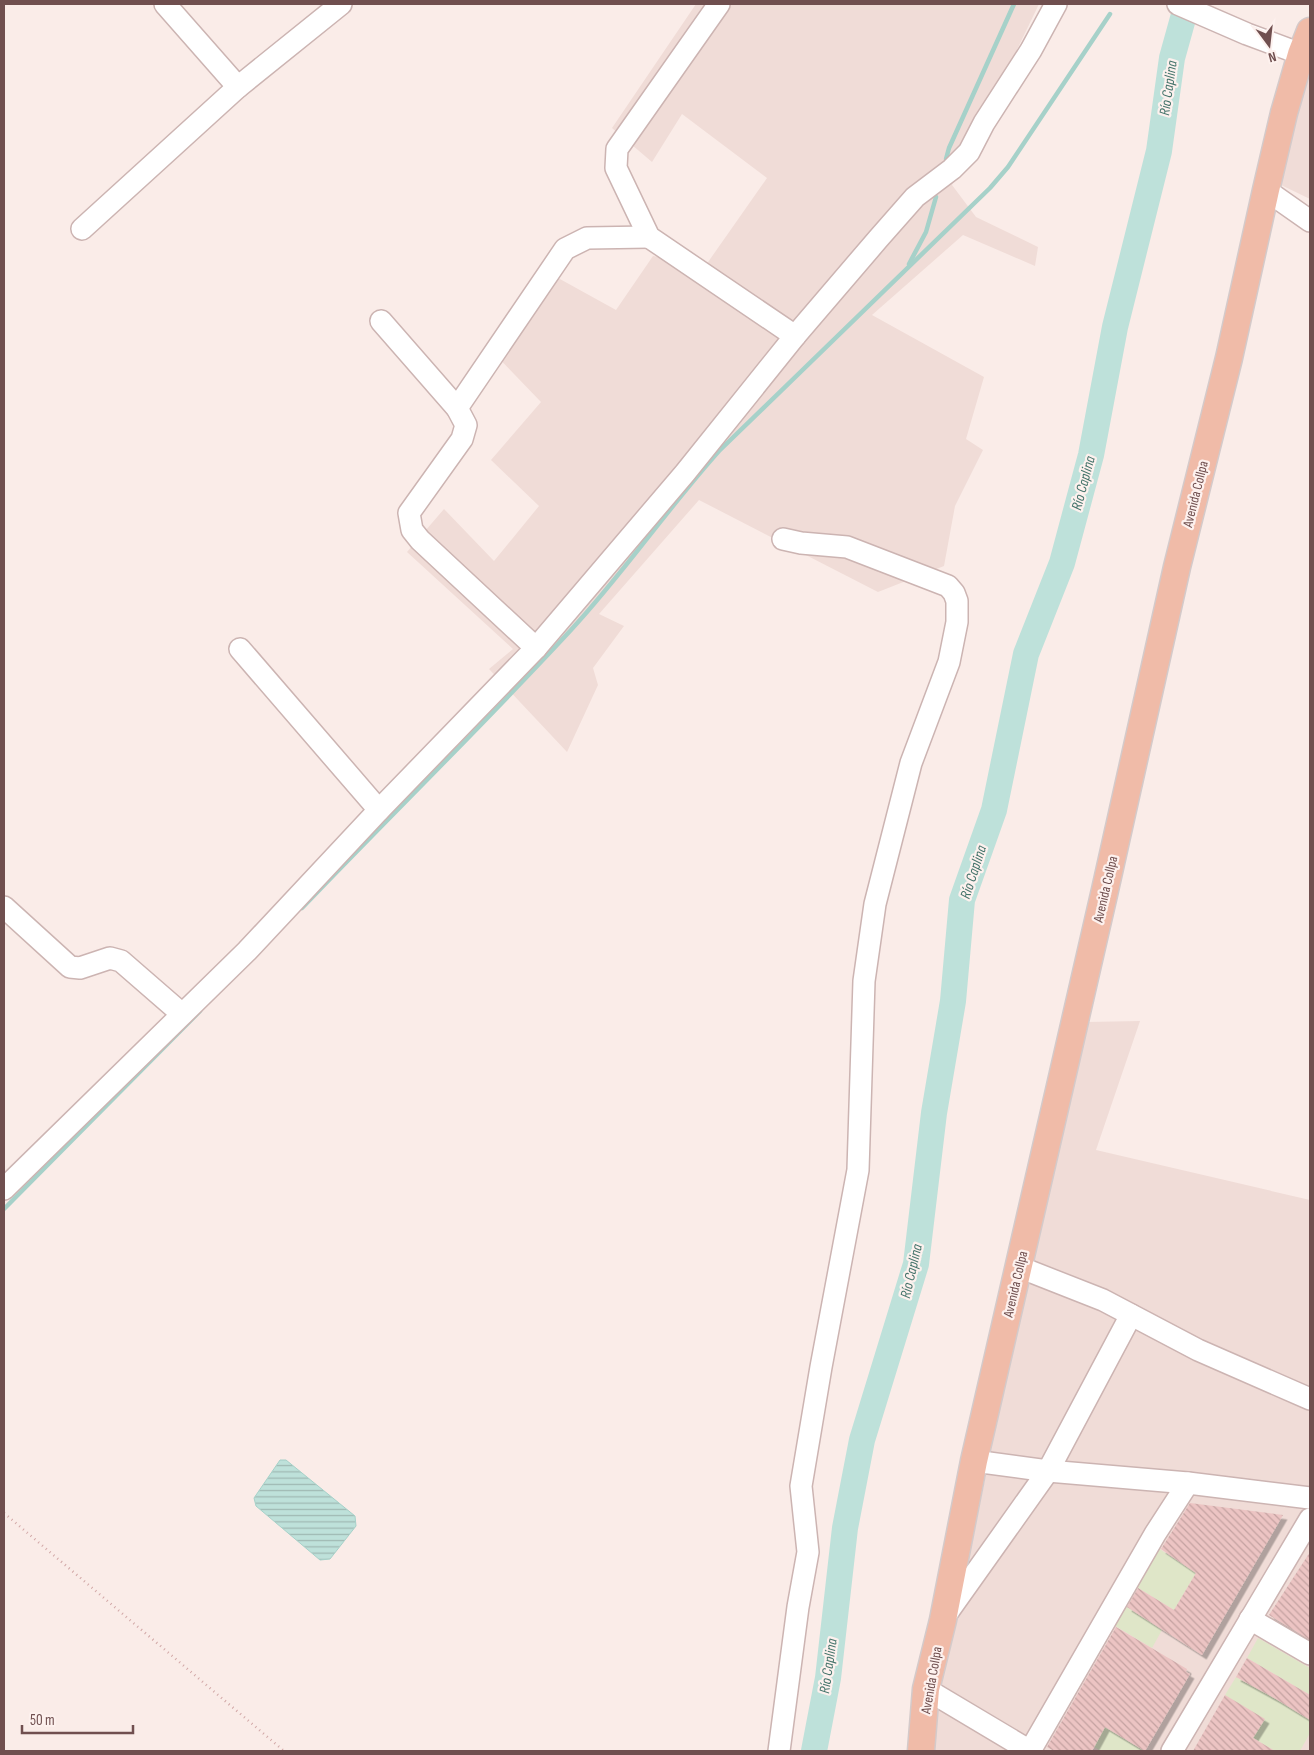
<svg xmlns="http://www.w3.org/2000/svg" width="1314" height="1755" viewBox="0 0 1314 1755" font-family="'Sofia Sans Condensed',sans-serif">
  <defs>
    <pattern id="water-rules" width="6" height="5" patternUnits="userSpaceOnUse" patternTransform="scale(1.25)"><rect width="6" height="5" fill="#bee1da"/><path d="M0 2.5h6" fill="none" stroke="#9fb9b3"/></pattern>
    <pattern id="building-back-hatch" width="6" height="6" patternUnits="userSpaceOnUse" patternTransform="scale(1.25)"><rect width="6" height="6" fill="#ecc4c3"/><path d="M-1 5l2 2M0 0l6 6M5-1l2 2" fill="none" stroke="#c4a2a1"/></pattern>
    <filter id="shadow"><feDropShadow dx="4.5" dy="4.5" stdDeviation="0" flood-color="#0004"/></filter>
  </defs>
  <rect width="100%" height="100%" fill="#faece8"/>
  <!-- residential -->
  <g fill="#f0dcd7">
    <polygon points="696,4 1039,4 952,185 976,217 1038,247 1035,266 963,235 872,315 984,377 966,439 983,450 955,506 944,566 878,592 699,500 599,614 624,626 593,668 598,685 567,752 489,669 513,649 407,552 444,509 494,561 539,506 491,460 541,402 486,345 540,268 616,310 653,256 706,265 767,178 682,114 652,162 612,128"/>
    <polygon points="1310,60 1310,199 1279,184"/>
    <polygon points="1140,1021 1096,1150 1310,1200 1310,1751 932,1751 935,1706 972,1543 1030,1257 1087,1022"/>
  </g>
  <!-- grass -->
  <g fill="#dfe6c8">
    <polygon points="1158,1548 1196,1573 1174,1610 1135,1586"/>
    <polygon points="1124,1605 1162,1630 1152,1648 1112,1624"/>
    <polygon points="1258,1638 1310,1668 1310,1695 1247,1658"/>
    <polygon points="1236,1677 1276,1699 1310,1720 1310,1733 1300,1751 1275,1751 1253,1738 1225,1695"/>
    <polygon points="1105,1727 1144,1751 1101,1751 1094,1747"/>
  </g>
  <!-- water -->
  <polygon fill="url(#water-rules)" stroke="#a6d1c9" points="280,1460 286,1460 355,1516 356,1526 330,1559 320,1560 256,1506 254,1498"/>
  <g fill="none" stroke-linecap="round" stroke-linejoin="round">
    <!-- stream -->
    <g stroke="#a6d1c9" stroke-width="4.5">
      <polyline points="946,159 949,148 1014,4"/>
      <polyline points="909,264 926,232 936,197"/>
      <path d="M302,908C391,815 483,725 570,631C623,574 667,509 719,451L990,188L1008,167L1110,14"/>
      <polyline points="4,1209 200,1011"/>
    </g>
    <!-- river -->
    <polyline stroke="#bee1da" stroke-width="26" points="814,1751 828,1678 845,1528 862,1440 916,1264 934,1113 953,1001 962,900 994,810 1026,654 1062,563 1091,455 1115,327 1159,151 1172,58 1187,4"/>
  </g>
  <!-- building -->
  <g fill="url(#building-back-hatch)" filter="url(#shadow)">
    <polygon points="1190,1503 1283,1515 1202,1655 1127,1607 1138,1588 1174,1610 1196,1573 1161,1549"/>
    <polygon points="1310,1552 1310,1640 1269,1615"/>
    <polygon points="1116,1627 1187,1669 1186,1672 1190,1674 1145,1751 1105,1727 1092,1751 1054,1751 1047,1747"/>
    <polygon points="1247,1658 1310,1695 1310,1720 1276,1699 1236,1677"/>
    <polygon points="1225,1695 1265,1719 1253,1738 1275,1751 1193,1751"/>
  </g>
  <g fill="none" stroke-linecap="round" stroke-linejoin="round">
    <!-- minor casing -->
    <g stroke="#ccb4b2" stroke-width="24">
      <g id="minor">
        <polyline points="165,4 238,87"/>
        <polyline points="719,4 617,149 616,168 649,237 795,336"/>
        <polyline points="1178,4 1247,34 1301,54"/>
        <polyline points="1266,190 1310,221"/>
        <polyline points="82,229 238,87 341,4"/>
        <polyline points="381,321 457,408 466,425 462,439 409,513 412,530 420,540 536,648"/>
        <polyline points="457,408 565,249 587,238 649,237"/>
        <polyline points="240,649 379,810"/>
        <polyline points="4,907 70,967 80,968 110,958 121,961 182,1014"/>
        <polyline points="4,1189 247,951 379,810 536,648 685,473 795,336 878,239 915,197 952,169 969,152 984,123 1031,50 1056,4"/>
        <polyline points="1019,1267 1103,1300 1198,1350 1310,1399"/>
        <polyline points="974,1461 1048,1471 1188,1483 1310,1498"/>
        <polyline points="945,1616 1048,1471 1131,1315"/>
        <polyline points="1250,1619 1310,1654"/>
        <polyline points="926,1689 1030,1751"/>
        <polyline points="779,1751 798,1607 808,1552 801,1486 821,1367 858,1170 864,981 875,904 911,763 949,662 957,622 957,601 954,593 948,586 847,547 801,543 783,539"/>
        <polyline points="1030,1751 1155,1534 1188,1483"/>
        <polyline points="1172,1751 1310,1519"/>
      </g>
    </g>
    <!-- major casing -->
    <g stroke="#d4caca" stroke-width="29">
      <polyline id="major" points="921,1751 926,1689 943,1620 974,1461 1105,890 1177,567 1229,358 1266,190 1284,113 1301,54 1310,31"/>
    </g>
    <!-- path -->
    <polyline stroke="#d1a7a6" stroke-width="2.5" stroke-dasharray="1 4" stroke-linecap="butt" points="4,1513 284,1751"/>
    <!-- minor -->
    <use href="#minor" stroke="#fff" stroke-width="21"/>
    <!-- major -->
    <use href="#major" stroke="#f0bba8" stroke-width="26"/>
  </g>
  <g text-anchor="middle" stroke-width="4.5" stroke-linejoin="round" paint-order="stroke">
    <!-- street labels -->
    <g font-size="14" fill="#704f4f" stroke="#fdf1ee">
      <text transform="translate(1195 494) rotate(-76)" y="5">Avenida Collpa</text>
      <text transform="translate(1105 889) rotate(-77)" y="5">Avenida Collpa</text>
      <text transform="translate(1015 1284) rotate(-77)" y="5">Avenida Collpa</text>
      <text transform="translate(931 1680) rotate(-80)" y="5">Avenida Collpa</text>
    </g>
    <!-- water labels -->
    <g font-size="15" font-style="italic" fill="#45746b" stroke="#fdf1ee">
      <text transform="translate(1168 88) rotate(-82)" y="5">Río Caplina</text>
      <text transform="translate(1083 483) rotate(-75)" y="5">Río Caplina</text>
      <text transform="translate(973 872) rotate(-72)" y="5">Río Caplina</text>
      <text transform="translate(911 1271) rotate(-77)" y="5">Río Caplina</text>
      <text transform="translate(828 1666) rotate(-82)" y="5">Río Caplina</text>
    </g>
  </g>
  <!-- border -->
  <rect width="1314" height="1755" fill="none" stroke="#704f4f" stroke-width="10"/>
  <!-- north arrow -->
  <g transform="translate(1269 45) rotate(165)" stroke="#fdf1ee" stroke-width="4" paint-order="stroke">
  <path d="M0-4L9 19L0 12L-9 19Z" fill="#704f4f"/>
  <text y="-8" font-size="14" font-weight="bold" text-anchor="middle" fill="#704f4f">N</text>
  </g>
  <!-- scale -->
  <path d="M22 1725v8h111v-8" fill="none" stroke="#704f4f" stroke-width="2.5"/>
  <text x="30" y="1725" font-size="15" fill="#704f4f" stroke="#fdf1ee" stroke-width="4" paint-order="stroke">50 m</text>
</svg>
